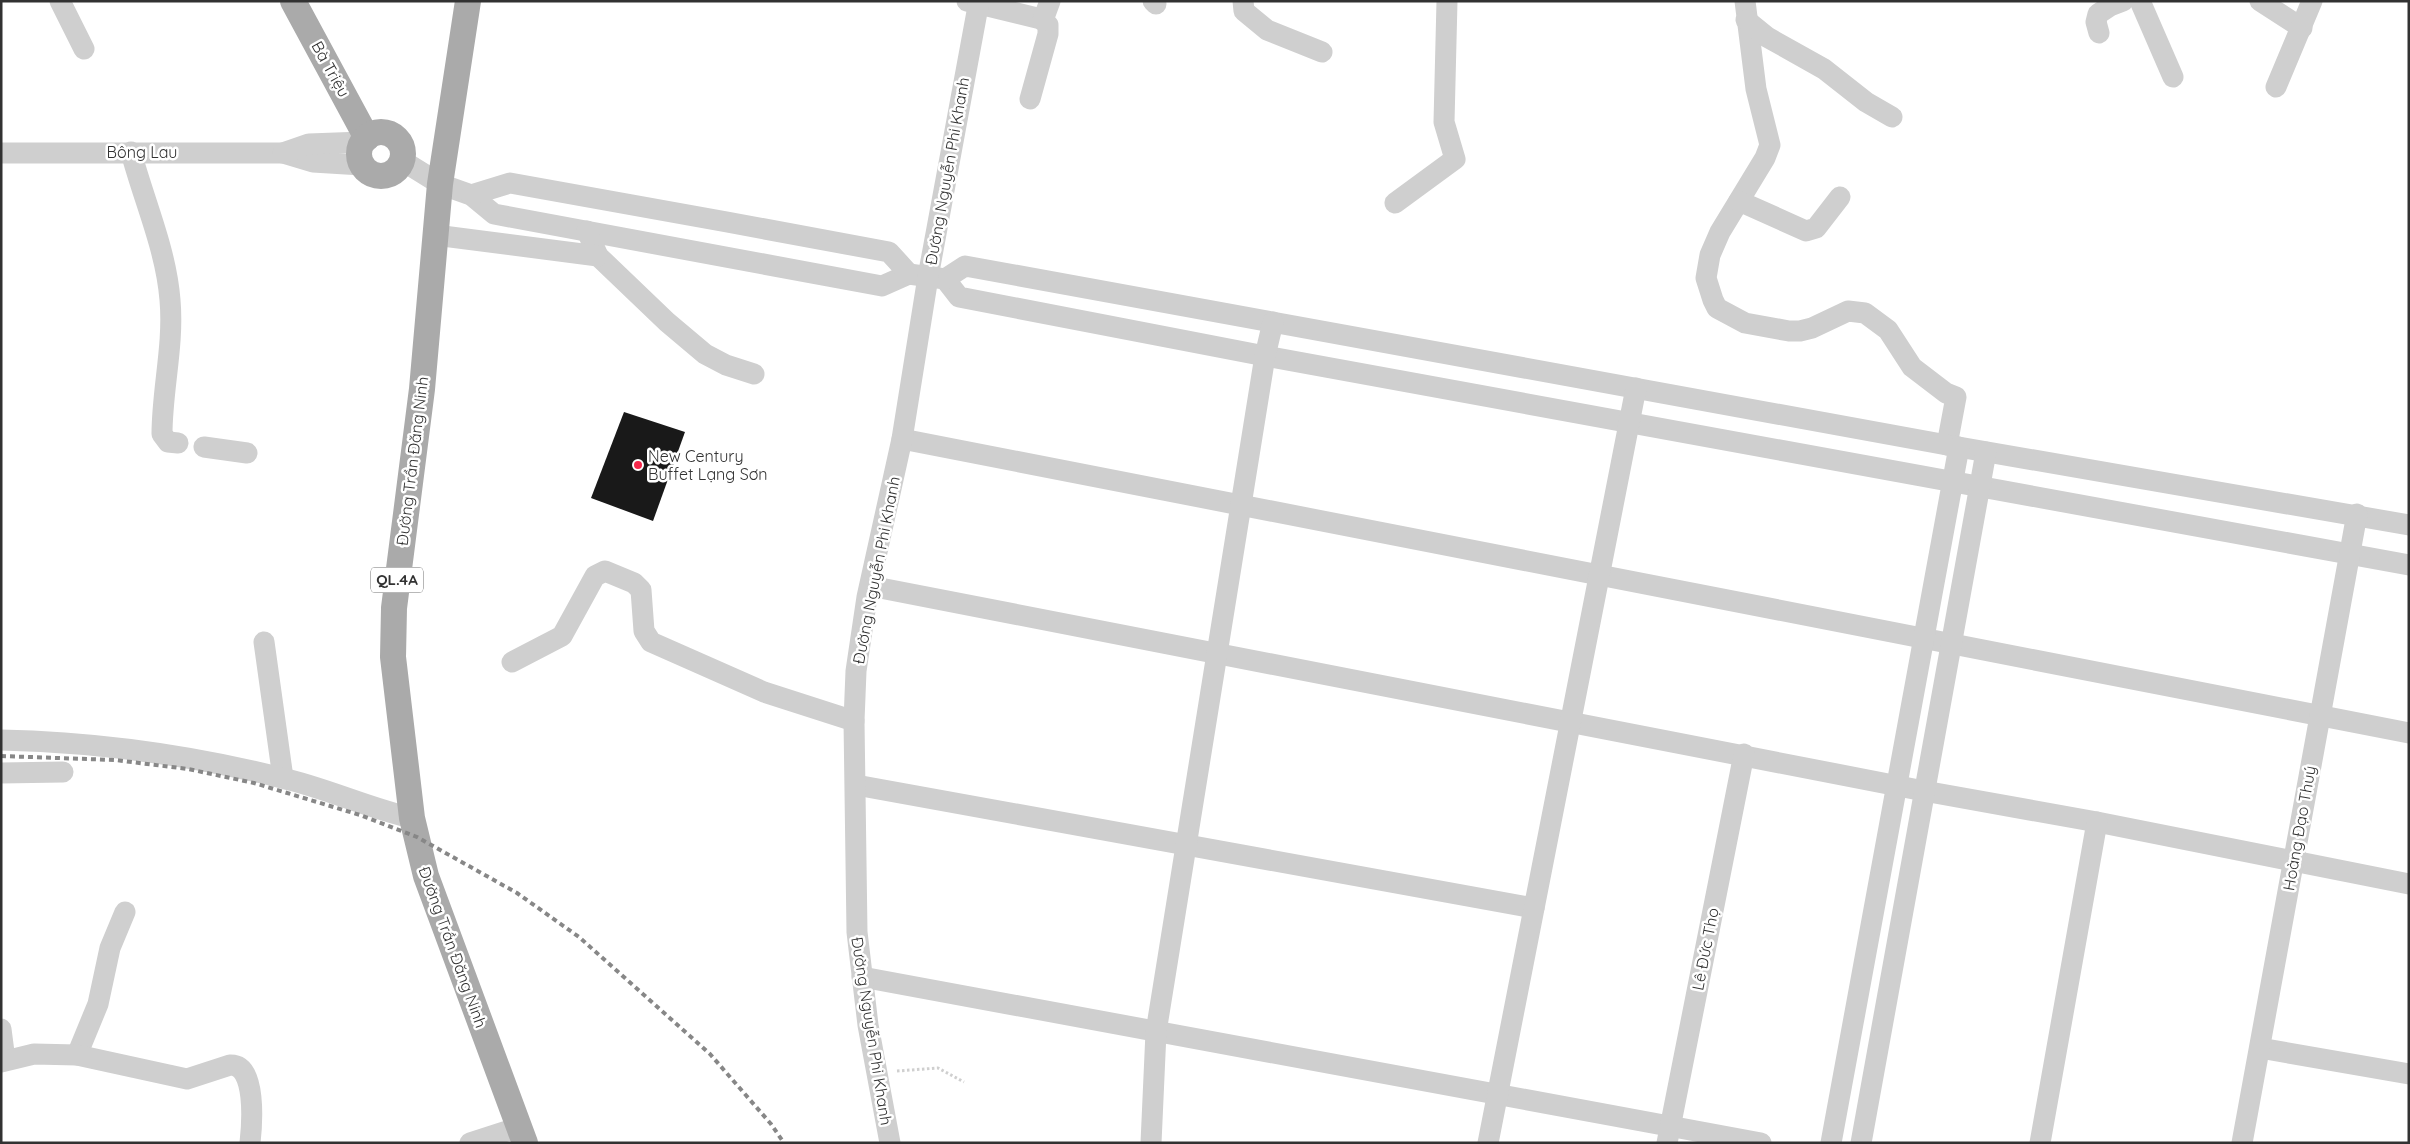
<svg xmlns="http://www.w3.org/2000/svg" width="2410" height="1144" viewBox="0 0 2410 1144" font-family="Quicksand,sans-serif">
  <rect width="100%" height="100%" fill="#fff"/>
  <!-- building -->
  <polygon fill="#191919" points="624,412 685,432 653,521 591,498"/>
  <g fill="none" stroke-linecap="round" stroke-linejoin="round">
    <!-- path -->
    <polyline stroke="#cfcfcf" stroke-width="3" stroke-dasharray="2.5 2.5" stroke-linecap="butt" points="897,1071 938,1068 964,1082"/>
    <!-- minor -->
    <g stroke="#cfcfcf" stroke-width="21">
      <polyline points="60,1 84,49"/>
      <polyline points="967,1 1041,19 1048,25 1048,34 1030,99"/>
      <polyline points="1153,1 1156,4"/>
      <polyline points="1243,1 1244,11 1267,30 1322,52"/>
      <polyline points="1745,1 1756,89 1770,145 1765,158 1720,232 1710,255 1706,278 1713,300 1717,308 1745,323 1789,331 1800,331 1812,328 1848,311 1865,313 1888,330 1912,367 1946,393 1956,397 1947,445"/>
      <polyline points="2140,1 2173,77"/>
      <polyline points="2260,1 2302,28"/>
      <polyline points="1043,20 1050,1"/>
      <polyline points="1746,20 1767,37 1824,69 1866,102 1892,117"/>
      <polyline points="2099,33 2096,22 2098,14 2110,6 2123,1"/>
      <polyline points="2276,87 2312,1"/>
      <path d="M131,152C144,201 166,249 170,300C174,345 162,390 162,434L168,442L178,443"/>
      <polyline points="1,153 283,153 313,162 362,165"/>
      <polyline points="283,153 309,144 363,142"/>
      <polyline points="403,161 440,184 471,195 494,214 882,286 909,274 945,279 959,297 1265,356 2409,565"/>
      <polyline points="471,195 510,183 727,222 889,252 909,274"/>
      <polyline points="1739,201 1806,231 1816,228 1840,197"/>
      <polyline points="1395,203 1455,159 1444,122 1447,1"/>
      <polyline points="587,231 598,256 667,322 705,354 726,365 754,374"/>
      <polyline points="435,235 598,256"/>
      <polyline points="945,279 965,266 1947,445 2409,525"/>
      <polyline points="902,439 2409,733"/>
      <polyline points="204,447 247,453"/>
      <polyline points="870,586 1924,791 2097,822 2409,884"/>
      <polyline points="264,642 283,778"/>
      <polyline points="512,662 562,636 595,576 605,571 634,583 641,590 644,631 651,642 764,692 854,721"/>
      <path d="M1,740C96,742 190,755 282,778C326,788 368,808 412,818"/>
      <polyline points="1,773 63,772"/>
      <polyline points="856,785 1534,908"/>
      <polyline points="862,977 1761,1143"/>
      <polyline points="1,1029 5,1060"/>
      <polyline points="2260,1048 2409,1074"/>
      <polyline points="77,1055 98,1004 110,948 125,912"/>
      <path d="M1,1062L34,1054L77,1055L187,1079L230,1065C257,1064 252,1125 250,1143"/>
      <polyline points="470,1143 519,1127"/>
      <polyline points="890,1143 868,1025 857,932 854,721 856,671 867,597 902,439 928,277 979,1"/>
      <polyline points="1151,1143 1156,1032 1265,356 1273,322"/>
      <polyline points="1488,1143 1636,388"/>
      <polyline points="1667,1143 1744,754"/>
      <polyline points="1831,1143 1959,447"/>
      <polyline points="1861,1143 1986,452"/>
      <polyline points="2040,1143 2097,822"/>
      <polyline points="2242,1143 2357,514"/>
    </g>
    <!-- major -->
    <g stroke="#aaa" stroke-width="26">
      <polyline points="293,1 367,138"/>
      <polyline points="468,1 440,184 422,389 394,608 393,657 412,818 426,876 525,1143"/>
      <circle cx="381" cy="154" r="22"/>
    </g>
    <!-- rail -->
    <polyline stroke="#878787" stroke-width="4" stroke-dasharray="5 4" stroke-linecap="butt" points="1,756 115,760 188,769 254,783 360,815 417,837 517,893 579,937 710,1054 771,1124 784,1143"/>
  </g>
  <!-- markers -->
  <circle fill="#f6274a" stroke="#fff" stroke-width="2" cx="638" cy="465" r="5"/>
  <g text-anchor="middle" stroke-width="5" stroke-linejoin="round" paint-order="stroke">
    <!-- shield labels -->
    <rect fill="#fff" stroke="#707070" stroke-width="1" x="371" y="567.5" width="52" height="25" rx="4"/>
    <g font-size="15" font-weight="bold" fill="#323232">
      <text x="397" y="585">QL.4A</text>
    </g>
    <!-- street labels -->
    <g font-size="16" fill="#323232" stroke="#fff">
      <text transform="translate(331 69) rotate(61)" y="6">Bà Triệu</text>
      <text x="142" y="158">Bông Lau</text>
      <text transform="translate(947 171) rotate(-80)" y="6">Đường Nguyễn Phi Khanh</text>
      <text transform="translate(412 461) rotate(-83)" y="6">Đường Trần Đăng Ninh</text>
      <text transform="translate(876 570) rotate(-79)" y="6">Đường Nguyễn Phi Khanh</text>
      <text transform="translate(2299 828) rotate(-80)" y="6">Hoàng Đạo Thuý</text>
      <text transform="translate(453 947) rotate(70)" y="6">Đường Trần Đăng Ninh</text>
      <text transform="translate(1705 949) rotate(-79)" y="6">Lê Đức Thọ</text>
      <text transform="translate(872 1031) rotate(81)" y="6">Đường Nguyễn Phi Khanh</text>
    </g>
    <!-- poi labels -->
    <g font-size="16" fill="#323232" stroke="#fff" text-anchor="start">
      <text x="648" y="462">New Century<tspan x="648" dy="18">Buffet Lạng Sơn</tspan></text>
    </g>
  </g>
  <!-- border -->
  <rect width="2410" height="1144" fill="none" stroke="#323232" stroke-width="5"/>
</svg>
